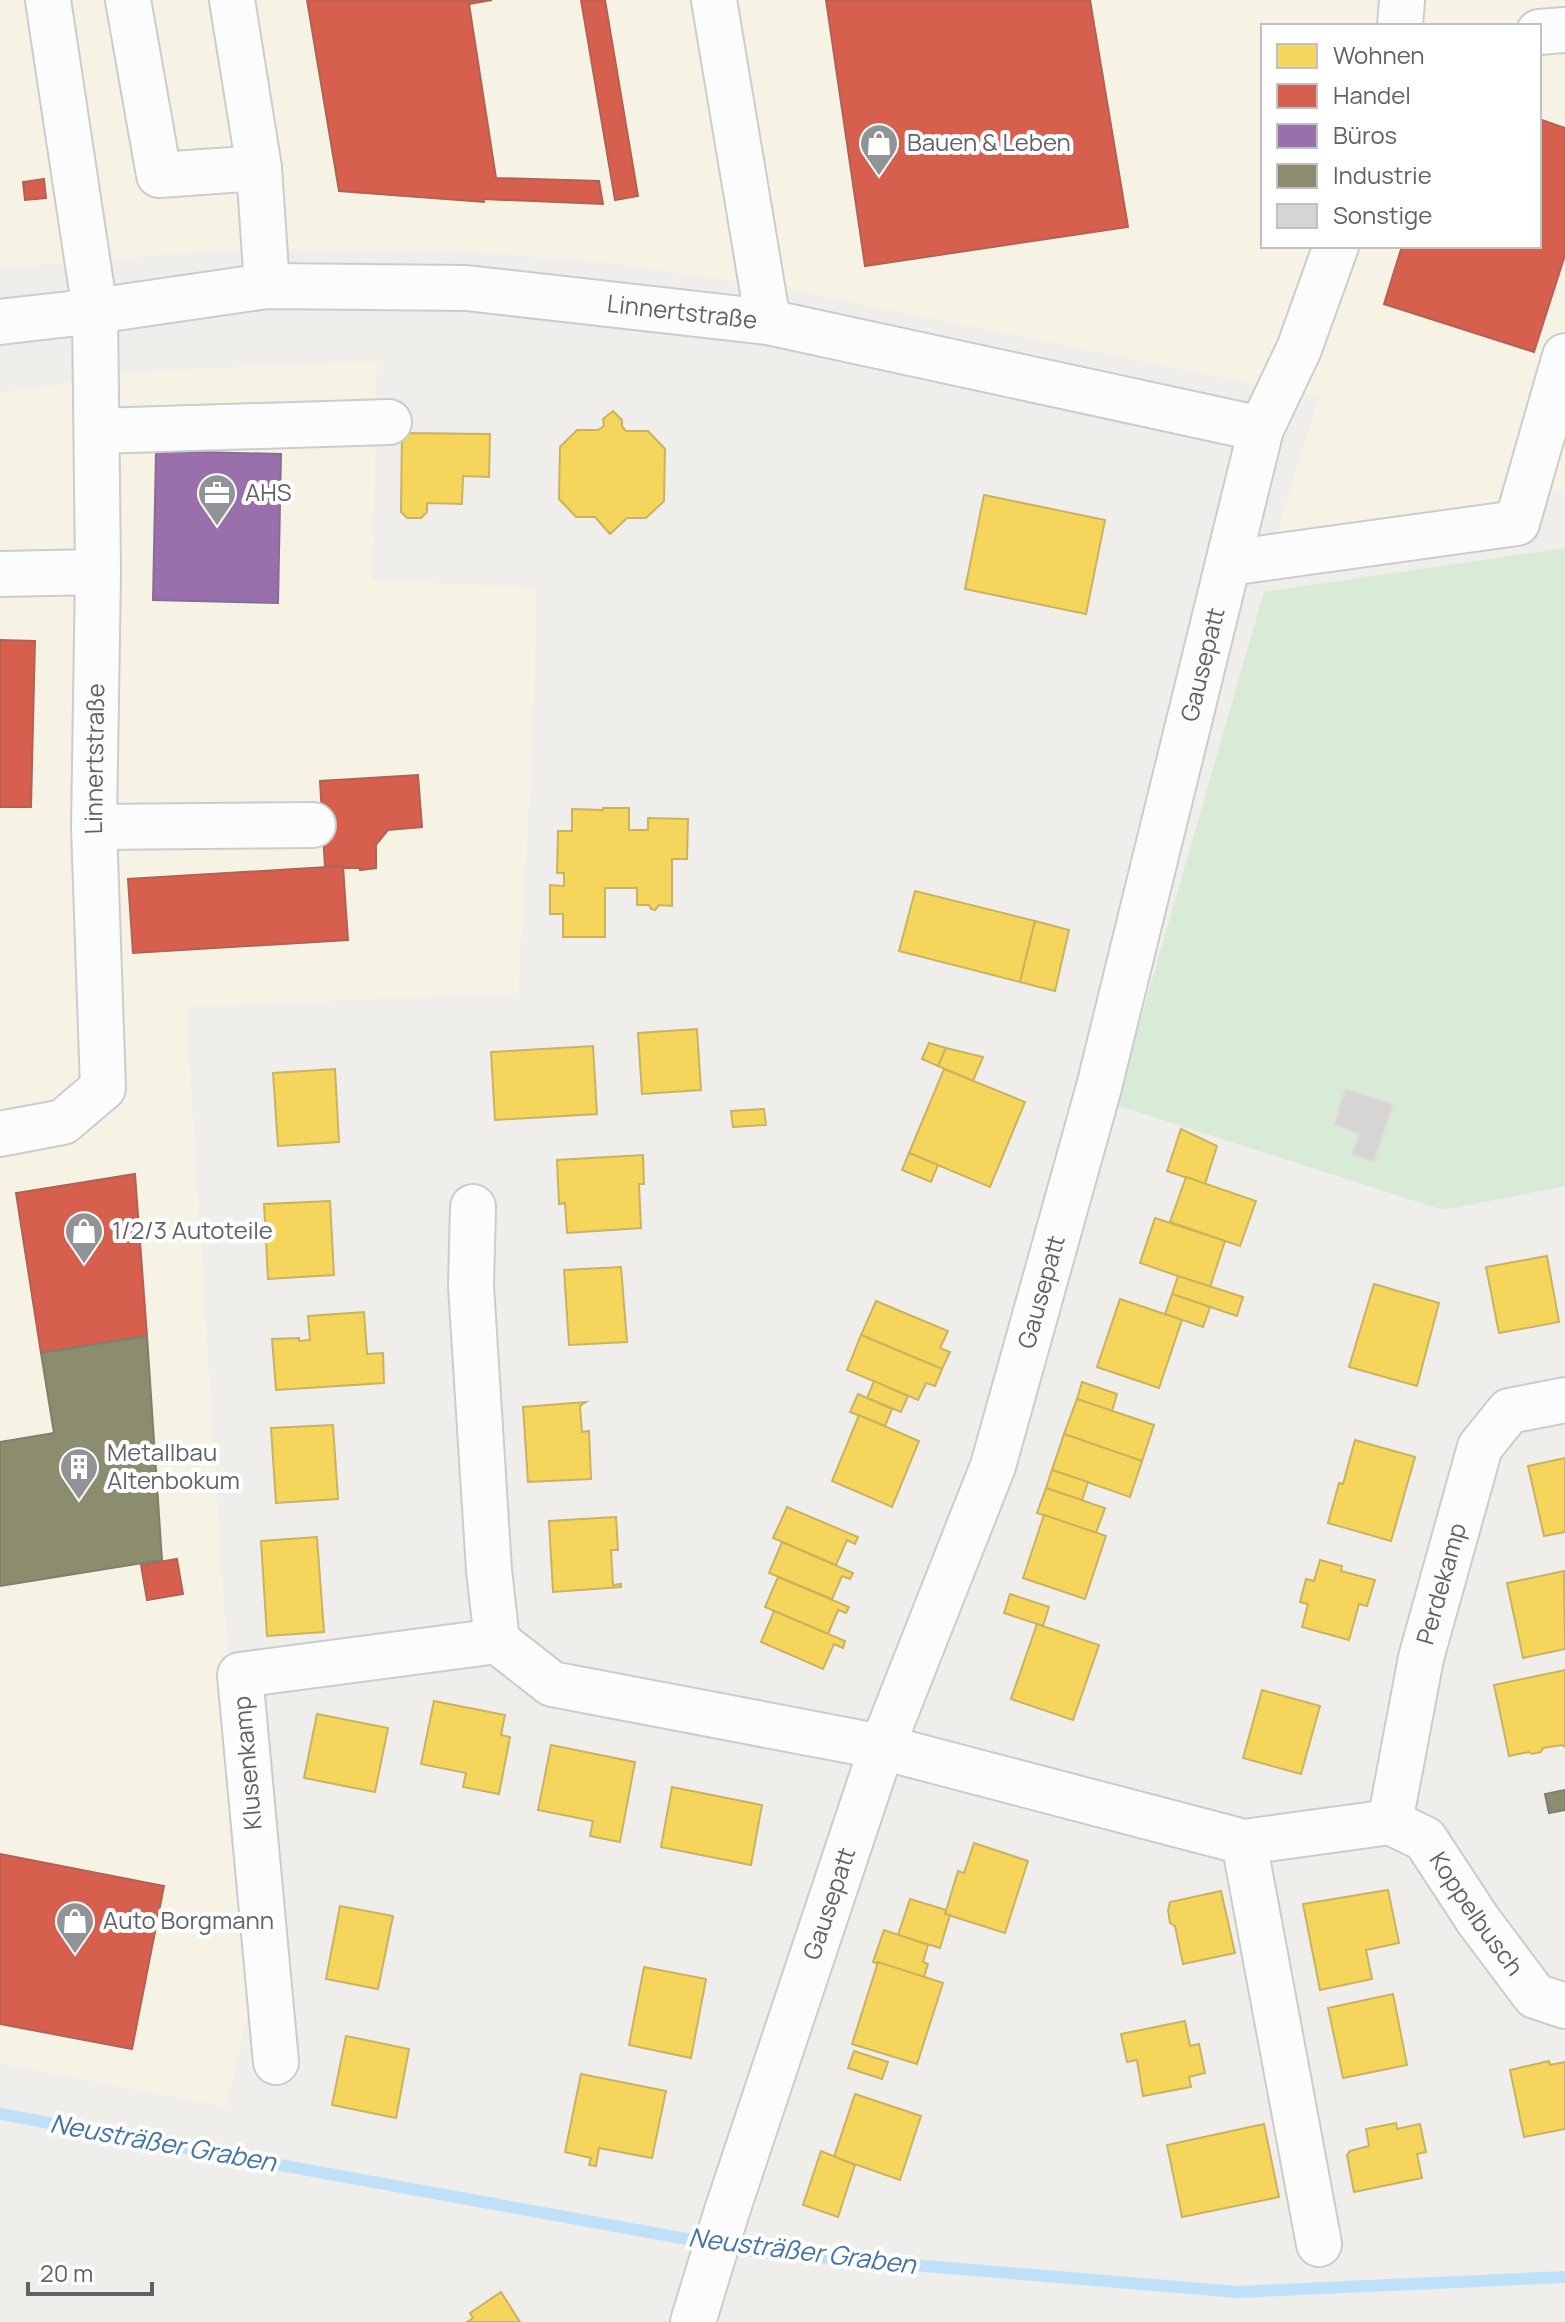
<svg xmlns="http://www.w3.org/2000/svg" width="1565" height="2322" viewBox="0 0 1565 2322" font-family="Manrope,sans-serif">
  <rect width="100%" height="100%" fill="#efeeea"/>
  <!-- commercial -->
  <g fill="#f7f3e4" fill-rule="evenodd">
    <path d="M0,0H1565V490L1275,539L1319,397L786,289L604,262L445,250L236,249L0,268ZM1263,26H1539V246H1263Z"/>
    <polygon points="377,361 372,580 536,588 533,735 518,993 186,1007 220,1551 253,1993 226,2107 0,2063 0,393 151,371"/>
  </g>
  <!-- grass -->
  <polygon fill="#d8ebd6" points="1565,548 1565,1186 1443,1210 1116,1105 1264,592"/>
  <!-- homes -->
  <g fill="#f6d55c" stroke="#c9b360" stroke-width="2">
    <polygon points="613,411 622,420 622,426 626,431 648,431 665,449 664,501 646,518 627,518 610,534 595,517 576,517 559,499 560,447 577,430 598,430 604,426 603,419"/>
    <polygon points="402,433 490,434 489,477 463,476 462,504 427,503 427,512 421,518 407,518 401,512"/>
    <polygon points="984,495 1105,520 1086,614 965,589"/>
    <polygon points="603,808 629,808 629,830 648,830 648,818 688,819 687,859 672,859 672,906 659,905 655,910 651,909 649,905 637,905 637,888 605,888 605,937 563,937 563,914 550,914 550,885 564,886 564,873 557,873 558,831 572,831 572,809 603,810"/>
    <polygon points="915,891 1035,921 1020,982 899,951"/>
    <polygon points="1035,921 1069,930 1055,991 1020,982"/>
    <polygon points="697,1029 701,1090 642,1094 638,1033"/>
    <polygon points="929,1043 946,1048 938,1066 922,1059"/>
    <polygon points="593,1046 597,1114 495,1120 491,1052"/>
    <polygon points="946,1048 983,1057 973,1081 938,1066"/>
    <polygon points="335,1069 339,1142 278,1146 273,1073"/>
    <polygon points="944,1069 1025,1102 990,1187 909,1153"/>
    <polygon points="764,1109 766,1125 733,1127 731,1111"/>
    <polygon points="1181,1129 1217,1146 1205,1184 1167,1171"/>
    <polygon points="909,1153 938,1165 931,1182 902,1170"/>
    <polygon points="643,1155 644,1184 639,1184 641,1228 567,1233 565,1203 559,1204 557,1160"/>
    <polygon points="1186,1177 1256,1201 1240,1246 1170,1222"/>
    <polygon points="330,1201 334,1275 268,1279 264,1204"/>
    <polygon points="1155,1218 1225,1241 1210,1287 1140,1263"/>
    <polygon points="1547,1256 1559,1322 1499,1333 1486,1267"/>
    <polygon points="621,1267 627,1342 569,1345 564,1270"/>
    <polygon points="1178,1276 1243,1297 1237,1316 1172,1294"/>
    <polygon points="1374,1284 1439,1303 1417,1386 1349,1367"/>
    <polygon points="1172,1294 1210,1307 1203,1327 1165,1314"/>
    <polygon points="1120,1299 1182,1320 1159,1388 1097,1367"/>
    <polygon points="876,1301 948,1331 940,1348 950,1352 942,1369 861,1335"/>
    <polygon points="364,1312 367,1354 383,1353 384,1383 276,1390 272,1339 299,1338 299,1341 310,1340 308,1316"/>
    <polygon points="861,1335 942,1369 935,1386 926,1383 918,1400 847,1370"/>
    <polygon points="874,1381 908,1396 901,1412 867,1398"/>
    <polygon points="1082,1382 1117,1394 1112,1411 1077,1399"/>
    <polygon points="858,1394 892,1409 885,1426 850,1412"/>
    <polygon points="1077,1399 1154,1425 1142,1461 1064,1434"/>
    <polygon points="586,1402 580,1406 582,1432 589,1431 591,1479 528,1482 523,1407"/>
    <polygon points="859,1415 919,1441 892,1507 832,1481"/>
    <polygon points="333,1425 338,1499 276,1503 271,1428"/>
    <polygon points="1064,1434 1142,1461 1130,1497 1052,1470"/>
    <polygon points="1355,1440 1415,1457 1391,1541 1328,1523 1339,1483 1343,1484"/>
    <polygon points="1565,1458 1565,1532 1544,1536 1528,1466"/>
    <polygon points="1052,1470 1088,1482 1082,1500 1046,1488"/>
    <polygon points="1046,1488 1105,1508 1096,1533 1037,1513"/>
    <polygon points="787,1507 858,1537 855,1544 847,1540 836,1565 773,1538"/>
    <polygon points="1044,1515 1106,1536 1085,1599 1023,1578"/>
    <polygon points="616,1517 618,1550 611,1550 613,1585 621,1584 621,1587 553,1592 549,1521"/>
    <polygon points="317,1537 324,1632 267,1636 261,1541"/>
    <polygon points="782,1542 853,1573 850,1579 842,1576 832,1599 769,1573"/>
    <polygon points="1320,1560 1342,1566 1341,1571 1375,1580 1367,1606 1359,1604 1349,1640 1302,1627 1308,1604 1300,1602 1306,1579 1314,1581"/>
    <polygon points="1564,1571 1565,1649 1523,1658 1507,1583"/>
    <polygon points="778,1577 849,1607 846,1613 838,1610 828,1634 765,1607"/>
    <polygon points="1010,1594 1049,1607 1043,1626 1004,1613"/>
    <polygon points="774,1611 845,1641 843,1648 834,1644 823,1669 761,1642"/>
    <polygon points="1037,1624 1099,1645 1073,1720 1011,1699"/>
    <polygon points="1565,1670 1565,1747 1562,1745 1543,1748 1541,1752 1532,1754 1529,1752 1509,1756 1494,1685"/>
    <polygon points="1262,1690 1320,1706 1301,1774 1243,1758"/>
    <polygon points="434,1701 505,1715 501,1735 510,1737 499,1794 463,1787 466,1773 421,1764"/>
    <polygon points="317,1714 388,1728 375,1792 304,1778"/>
    <polygon points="551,1745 635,1762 620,1842 590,1836 593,1821 538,1810"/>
    <polygon points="672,1787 762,1805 751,1865 661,1847"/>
    <polygon points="974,1843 1028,1861 1005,1933 945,1914 958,1871 964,1873"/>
    <polygon points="1388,1890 1399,1943 1366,1950 1372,1979 1320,1990 1303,1904"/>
    <polygon points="1221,1891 1235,1953 1183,1964 1175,1926 1170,1923 1168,1910 1170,1902"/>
    <polygon points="910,1899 946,1910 945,1914 950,1915 940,1948 898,1935"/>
    <polygon points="340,1906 393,1916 378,1989 326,1979"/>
    <polygon points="884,1930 928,1945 923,1962 928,1964 924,1977 873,1962"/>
    <polygon points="878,1962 943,1983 917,2064 852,2044"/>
    <polygon points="644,1967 706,1979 691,2058 629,2045"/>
    <polygon points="1393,1994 1407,2065 1343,2078 1328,2008"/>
    <polygon points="1185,2021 1190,2046 1199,2044 1205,2073 1189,2077 1191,2087 1143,2096 1137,2060 1127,2062 1121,2034"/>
    <polygon points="346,2036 409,2049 396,2118 332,2105"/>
    <polygon points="854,2051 888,2062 882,2079 848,2068"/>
    <polygon points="1549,2061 1550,2065 1565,2062 1565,2129 1524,2137 1510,2070"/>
    <polygon points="581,2074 666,2091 652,2158 599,2148 596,2166 589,2165 591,2158 565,2152"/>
    <polygon points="855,2094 921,2116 900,2180 834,2157"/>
    <polygon points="1396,2123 1397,2129 1420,2124 1426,2152 1417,2154 1422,2178 1354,2192 1347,2155 1350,2151 1369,2146 1366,2129"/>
    <polygon points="1264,2124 1279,2197 1182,2217 1167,2145"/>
    <polygon points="821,2151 855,2165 838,2217 803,2205"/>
    <polygon points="501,2292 520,2322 467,2322 473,2318 470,2313"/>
  </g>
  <!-- shops -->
  <g fill="#d6604d" stroke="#b26155" stroke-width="2">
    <polygon points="307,0 492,0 469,4 496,178 599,181 603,204 483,199 484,202 339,191"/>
    <polygon points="581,0 605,0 638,196 615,200"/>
    <polygon points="826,0 1090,0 1128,227 865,266"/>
    <polygon points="1539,119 1565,128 1565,255 1534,352 1384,304 1402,246 1539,246"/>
    <polygon points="44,179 46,198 25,200 23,182"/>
    <polygon points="0,640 35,641 31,807 0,807"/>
    <polygon points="418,775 422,827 388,830 376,845 376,868 360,870 360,868 344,868 343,866 325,867 320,781"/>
    <polygon points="343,866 348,940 133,953 128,879"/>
    <polygon points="135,1174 147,1336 41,1353 16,1193"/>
    <polygon points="177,1559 183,1594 147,1600 141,1565"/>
    <polygon points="0,1854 164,1886 132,2049 0,2024"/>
  </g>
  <!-- offices -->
  <polygon fill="#9970ab" stroke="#886c97" stroke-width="2" points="156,451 281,454 278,603 153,600"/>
  <!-- industry -->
  <g fill="#8c8c6e" stroke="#7e806c" stroke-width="2">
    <polygon points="147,1336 162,1560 0,1586 0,1442 54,1433 41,1353"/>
    <polygon points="1565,1790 1565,1810 1549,1813 1545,1794"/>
  </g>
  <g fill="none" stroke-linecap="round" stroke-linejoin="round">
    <!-- stream -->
    <polyline stroke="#bfe0f9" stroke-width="12" points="0,2114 758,2252 1238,2292 1565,2277"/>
  </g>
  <!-- building -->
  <polygon fill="#d6d5d3" stroke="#deddd9" stroke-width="2" points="1345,1089 1393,1104 1374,1162 1352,1155 1359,1133 1334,1125"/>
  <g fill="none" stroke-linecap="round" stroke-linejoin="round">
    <!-- minor casing -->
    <g stroke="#cbcccc" stroke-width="48">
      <g id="minor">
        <polyline points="128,0 159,175 259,168"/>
        <polyline points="232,0 259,168 267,286"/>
        <polyline points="714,0 768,322"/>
        <polyline points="1400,26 1402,0"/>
        <polyline points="1539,32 1565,30"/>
        <path id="s1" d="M0,322L95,311L267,286L466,288L768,322L1261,429"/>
        <polyline points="97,431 389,422"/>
        <polyline points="1229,563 1517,523 1565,356"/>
        <polyline points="0,574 98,572"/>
        <polyline points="94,827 313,825"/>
        <path id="s2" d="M0,1134L63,1122L103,1088L94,827L98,572L95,311L48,0"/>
        <path id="s3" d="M473,1207L471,1286L489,1570L497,1641L552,1684L882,1747L1244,1842L1390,1822L1425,1839L1478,1920L1535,1996L1565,2006"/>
        <path id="s4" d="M1390,1822L1421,1658L1480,1447L1509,1411L1565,1400"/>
        <polyline points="1244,1842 1319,2244"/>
        <polyline points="276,2062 240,1675 497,1641"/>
        <path id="s5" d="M693,2322L726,2214L882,1747L993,1466L1099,1087L1261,429L1299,349L1336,246"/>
      </g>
    </g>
    <!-- minor -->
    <use href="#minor" stroke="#fdfcfc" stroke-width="44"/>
  </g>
  <!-- icons -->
  <defs>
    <g id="shop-pin" transform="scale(2)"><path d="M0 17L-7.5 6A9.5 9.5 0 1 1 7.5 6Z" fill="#919496" stroke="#fff"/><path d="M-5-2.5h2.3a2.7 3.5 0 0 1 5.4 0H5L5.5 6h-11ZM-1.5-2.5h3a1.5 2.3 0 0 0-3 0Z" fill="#fff"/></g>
    <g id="office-pin" transform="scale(2)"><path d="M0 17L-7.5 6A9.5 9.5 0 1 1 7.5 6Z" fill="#919496" stroke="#fff"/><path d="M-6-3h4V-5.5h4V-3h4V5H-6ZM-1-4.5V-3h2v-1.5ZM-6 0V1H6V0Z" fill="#fff"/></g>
    <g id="building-pin" transform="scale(2)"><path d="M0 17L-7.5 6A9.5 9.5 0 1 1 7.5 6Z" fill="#919496" stroke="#fff"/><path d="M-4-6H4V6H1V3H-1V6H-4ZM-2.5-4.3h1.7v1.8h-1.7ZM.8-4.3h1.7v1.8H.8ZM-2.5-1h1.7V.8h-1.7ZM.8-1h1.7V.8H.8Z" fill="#fff"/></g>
  </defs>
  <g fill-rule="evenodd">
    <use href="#shop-pin" x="879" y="143"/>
    <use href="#office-pin" x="217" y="493"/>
    <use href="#shop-pin" x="84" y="1231"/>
    <use href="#building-pin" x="79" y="1467"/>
    <use href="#shop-pin" x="75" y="1921"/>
  </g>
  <g text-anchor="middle" stroke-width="8" stroke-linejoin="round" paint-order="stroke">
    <!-- poi labels -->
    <g font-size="24" fill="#5f6368" stroke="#fff" text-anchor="start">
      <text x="907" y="151">Bauen &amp; Leben</text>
      <text x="245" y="501">AHS</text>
      <text x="112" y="1239">1/2/3 Autoteile</text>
      <text x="107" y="1461">Metallbau<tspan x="107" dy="28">Altenbokum</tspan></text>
      <text x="103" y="1929">Auto Borgmann</text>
    </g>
    <!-- street labels -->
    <g font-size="24" fill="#5f6368" stroke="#fff">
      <text dy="8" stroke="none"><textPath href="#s1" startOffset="686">Linnertstraße</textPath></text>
      <text dy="8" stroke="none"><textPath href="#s5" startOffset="1736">Gausepatt</textPath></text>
      <text dy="8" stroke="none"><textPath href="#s2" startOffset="446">Linnertstraße</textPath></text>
      <text dy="8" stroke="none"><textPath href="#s5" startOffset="1088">Gausepatt</textPath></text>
      <text dy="8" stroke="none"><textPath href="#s4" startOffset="244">Perdekamp</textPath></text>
      <text transform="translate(248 1763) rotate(-95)" y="8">Klusenkamp</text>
      <text dy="8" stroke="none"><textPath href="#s5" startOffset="440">Gausepatt</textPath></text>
      <text dy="8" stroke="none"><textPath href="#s3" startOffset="1492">Koppelbusch</textPath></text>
    </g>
    <!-- water labels -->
    <g font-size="26" font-style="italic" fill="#4174aa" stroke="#fff">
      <text transform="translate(163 2143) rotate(10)" y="9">Neusträßer Graben</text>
      <text transform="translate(802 2251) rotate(7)" y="9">Neusträßer Graben</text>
    </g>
  </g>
  <!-- legend -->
  <rect x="1261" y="24" width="280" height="224" fill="#ffffff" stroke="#bfc1c3" stroke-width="2"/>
  <rect x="1277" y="44" width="40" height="24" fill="#f6d55c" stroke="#bfc1c3" stroke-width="2"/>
  <text x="1333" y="64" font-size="24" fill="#5f6368">Wohnen</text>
  <rect x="1277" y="84" width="40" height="24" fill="#d6604d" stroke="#bfc1c3" stroke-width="2"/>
  <text x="1333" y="104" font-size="24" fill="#5f6368">Handel</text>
  <rect x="1277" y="124" width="40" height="24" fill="#9970ab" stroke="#bfc1c3" stroke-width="2"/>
  <text x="1333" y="144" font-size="24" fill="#5f6368">Büros</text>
  <rect x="1277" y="164" width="40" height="24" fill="#8c8c6e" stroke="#bfc1c3" stroke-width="2"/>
  <text x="1333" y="184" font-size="24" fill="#5f6368">Industrie</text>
  <rect x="1277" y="204" width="40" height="24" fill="#d6d5d3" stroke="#bfc1c3" stroke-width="2"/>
  <text x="1333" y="224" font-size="24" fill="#5f6368">Sonstige</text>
  <!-- scale -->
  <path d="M28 2282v12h124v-12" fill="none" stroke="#5f6368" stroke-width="4"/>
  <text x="40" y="2282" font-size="24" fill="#5f6368" stroke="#ffffff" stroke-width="6" paint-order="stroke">20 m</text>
</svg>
